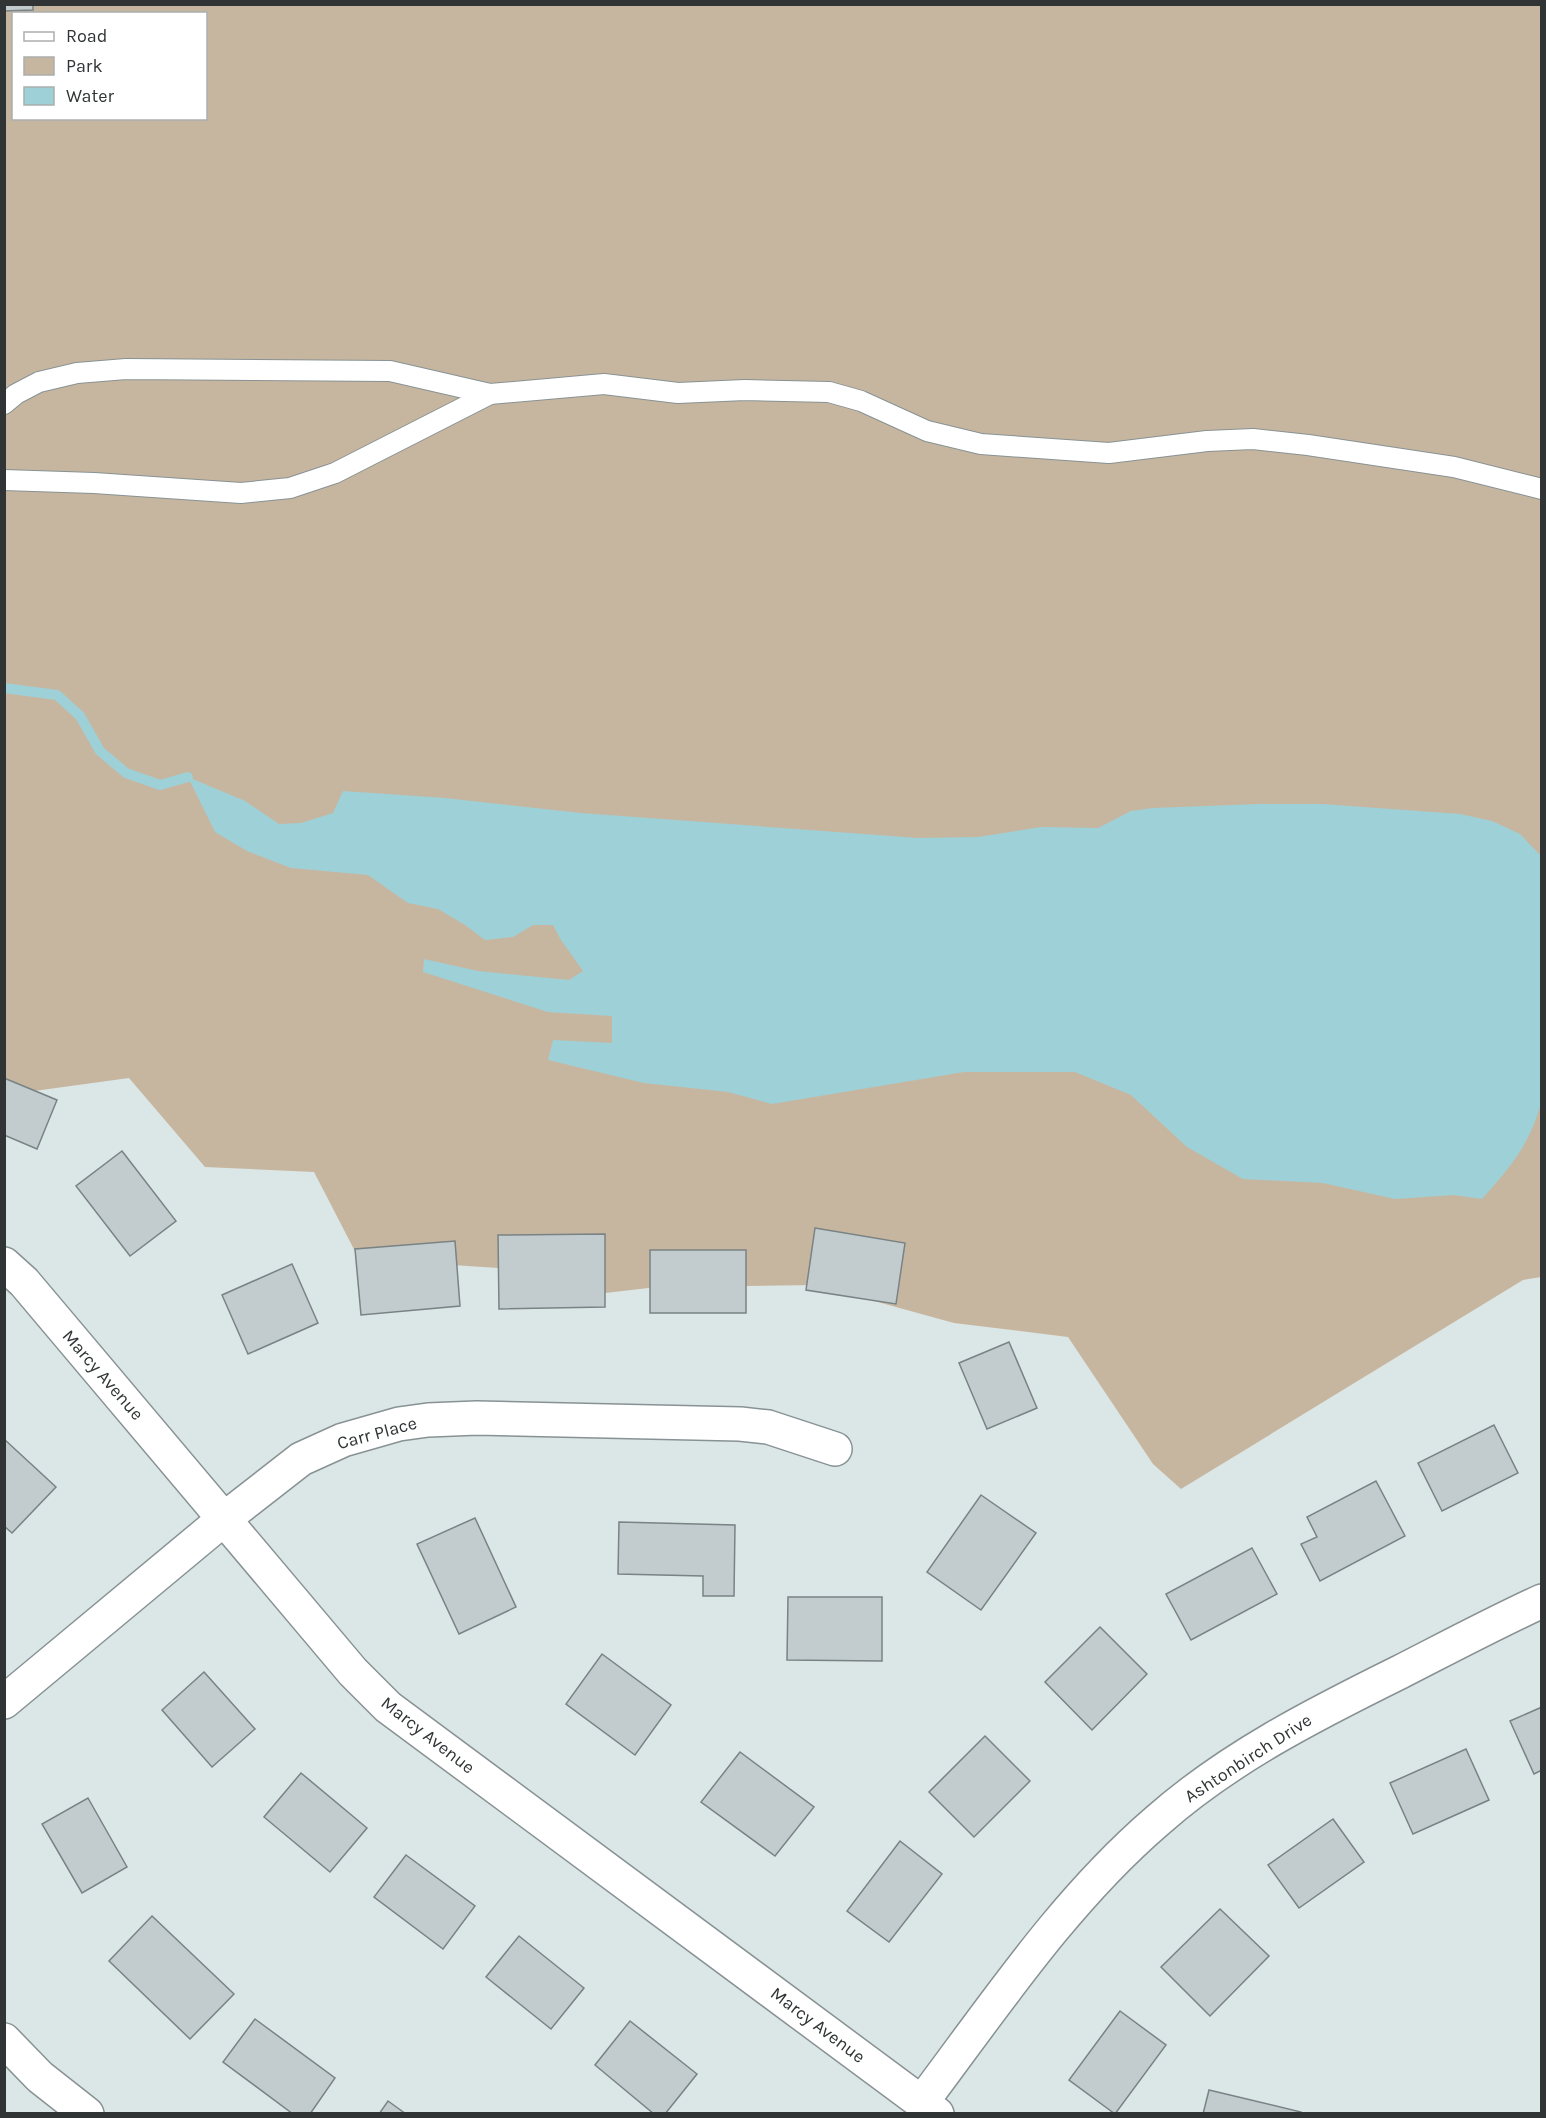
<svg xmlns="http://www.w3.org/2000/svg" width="1546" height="2118" viewBox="0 0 1546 2118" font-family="Karla,sans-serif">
  <rect width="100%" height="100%" fill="#dbe6e7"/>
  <!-- green -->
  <path fill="#c7b69f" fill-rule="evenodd" d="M5,5H1541V1277L1523,1280L1181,1489L1153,1464L1068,1337L954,1323L816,1285L657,1287L562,1298L514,1269L359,1259L314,1172L205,1167L129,1078L5,1095ZM14,14H206V118H14Z"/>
  <!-- water -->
  <path fill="#9ed0d8" d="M188,777L245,801L279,824L301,823L333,813L343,791L445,798L581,813L918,838L978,837L1041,827L1098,828L1131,811L1153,808L1259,804H1322L1460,814L1492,821L1520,834L1541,856V1103C1529,1146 1511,1166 1482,1199L1454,1195L1395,1199L1323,1183L1243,1179L1187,1147L1131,1095L1075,1072H964L772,1104L728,1092L644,1083L548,1060L553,1040L612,1043V1016L548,1012L423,972L424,959L478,971L569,980L583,971L561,940L553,925H533L513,937L485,940L465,925L438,909L408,903L368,875L291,868L247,851L215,832Z"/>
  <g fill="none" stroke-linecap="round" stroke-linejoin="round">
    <!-- stream -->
    <polyline stroke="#9ed0d8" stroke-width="10" points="4,688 57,695 80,716 100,751 126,773 160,785 188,777"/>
  </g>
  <!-- building -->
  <g fill="#c2ccce" stroke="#798284" stroke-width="1.5">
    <polygon points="4,4 33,4 33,10 4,11"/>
    <polygon points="4,1078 57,1100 37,1149 4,1135"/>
    <polygon points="122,1151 176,1221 130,1256 76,1186"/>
    <polygon points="815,1228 905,1243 896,1304 806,1290"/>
    <polygon points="605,1234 605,1307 499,1309 498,1235"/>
    <polygon points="455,1241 460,1306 361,1315 355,1249"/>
    <rect x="650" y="1250" width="96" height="63"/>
    <polygon points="292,1264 318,1323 248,1354 222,1295"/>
    <polygon points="1009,1342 1037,1408 987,1429 959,1363"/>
    <polygon points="1494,1425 1518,1473 1442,1511 1418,1463"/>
    <polygon points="4,1439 56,1487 12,1533 4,1526"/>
    <polygon points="1376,1481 1405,1536 1320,1581 1301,1544 1317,1537 1307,1517"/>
    <polygon points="981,1495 1036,1533 981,1610 927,1572"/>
    <polygon points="475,1518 516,1607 459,1634 417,1544"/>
    <polygon points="619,1522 735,1525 734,1596 703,1596 703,1576 618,1574"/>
    <polygon points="1252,1548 1277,1594 1191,1640 1166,1594"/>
    <polygon points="788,1597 882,1597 882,1661 787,1660"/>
    <polygon points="1100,1627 1147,1674 1092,1730 1045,1682"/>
    <polygon points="602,1654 671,1705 635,1755 566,1704"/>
    <polygon points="204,1672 255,1729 212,1767 162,1710"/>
    <polygon points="1542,1707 1542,1770 1534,1774 1510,1721"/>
    <polygon points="985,1736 1030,1781 974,1837 929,1792"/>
    <polygon points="1466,1749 1489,1800 1413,1834 1390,1783"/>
    <polygon points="740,1752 814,1807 775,1856 701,1802"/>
    <polygon points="301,1773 367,1828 330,1872 264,1817"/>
    <polygon points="88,1798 127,1867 82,1893 42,1824"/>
    <polygon points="1333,1819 1364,1862 1299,1908 1268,1865"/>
    <polygon points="900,1841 942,1874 889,1942 847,1911"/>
    <polygon points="406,1855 475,1906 443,1949 374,1897"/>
    <polygon points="1220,1909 1269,1956 1210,2016 1161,1967"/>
    <polygon points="152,1916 234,1994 190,2039 109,1961"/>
    <polygon points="519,1936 584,1988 551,2029 486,1977"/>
    <polygon points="1120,2011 1166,2045 1115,2114 1069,2080"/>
    <polygon points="255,2019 335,2078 310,2114 293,2114 223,2062"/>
    <polygon points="630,2021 697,2074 665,2114 654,2114 595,2065"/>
    <polygon points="1209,2090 1301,2112 1301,2114 1203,2114"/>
    <polygon points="388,2101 406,2114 379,2114"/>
  </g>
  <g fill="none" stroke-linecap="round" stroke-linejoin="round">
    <!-- lane casing -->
    <g stroke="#889294" stroke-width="22">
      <g id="lane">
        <polyline points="4,404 16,394 39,382 77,373 126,369 390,371 490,394 604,384 678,393 745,390 829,392 861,401 927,431 981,444 1109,453 1207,441 1253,439 1308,445 1454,467 1542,489"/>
        <polyline points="4,480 94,483 241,493 290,488 335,473 490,394"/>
      </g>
    </g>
    <!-- street casing -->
    <g stroke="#889294" stroke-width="36">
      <g id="street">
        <polyline points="4,1264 24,1282 353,1672 388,1707 937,2114"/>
        <polyline points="4,1702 224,1519 301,1459 343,1440 399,1424 428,1420 477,1418 740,1424 768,1427 835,1449"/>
        <path d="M922,2102C995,2005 1064,1901 1157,1821C1228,1758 1315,1714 1400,1672C1447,1648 1494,1623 1542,1601"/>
      </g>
    </g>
    <!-- secondary casing -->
    <g stroke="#889294" stroke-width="36">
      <polyline id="secondary" points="4,2040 40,2077 87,2114"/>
    </g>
    <!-- lane -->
    <use href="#lane" stroke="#fff" stroke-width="20"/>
    <!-- street -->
    <use href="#street" stroke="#fff" stroke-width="33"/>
    <!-- secondary -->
    <use href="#secondary" stroke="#fff" stroke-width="33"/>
  </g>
  <g text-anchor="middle" stroke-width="6" stroke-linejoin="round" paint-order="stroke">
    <!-- street labels -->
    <g font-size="18" fill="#303435" stroke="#fff">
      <text transform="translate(103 1375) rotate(49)" y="6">Marcy Avenue</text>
      <text transform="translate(377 1433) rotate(-15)" y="6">Carr Place</text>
      <text transform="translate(428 1735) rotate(38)" y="6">Marcy Avenue</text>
      <text transform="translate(1248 1758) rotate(-33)" y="6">Ashtonbirch Drive</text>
      <text transform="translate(818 2025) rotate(37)" y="6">Marcy Avenue</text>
    </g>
  </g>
  <!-- border -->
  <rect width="1546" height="2118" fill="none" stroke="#303435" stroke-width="12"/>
  <!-- legend -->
  <rect x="12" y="12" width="195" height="108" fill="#ffffff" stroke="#acaeae" stroke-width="1.5"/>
  <rect x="24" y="32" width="30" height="9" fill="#ffffff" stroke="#acaeae" stroke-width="1.5"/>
  <text x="66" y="42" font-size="18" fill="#303435">Road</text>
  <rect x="24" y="57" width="30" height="18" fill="#c7b69f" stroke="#acaeae" stroke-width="1.5"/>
  <text x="66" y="72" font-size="18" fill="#303435">Park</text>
  <rect x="24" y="87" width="30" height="18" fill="#9ed0d8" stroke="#acaeae" stroke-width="1.5"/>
  <text x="66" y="102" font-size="18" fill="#303435">Water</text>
</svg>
